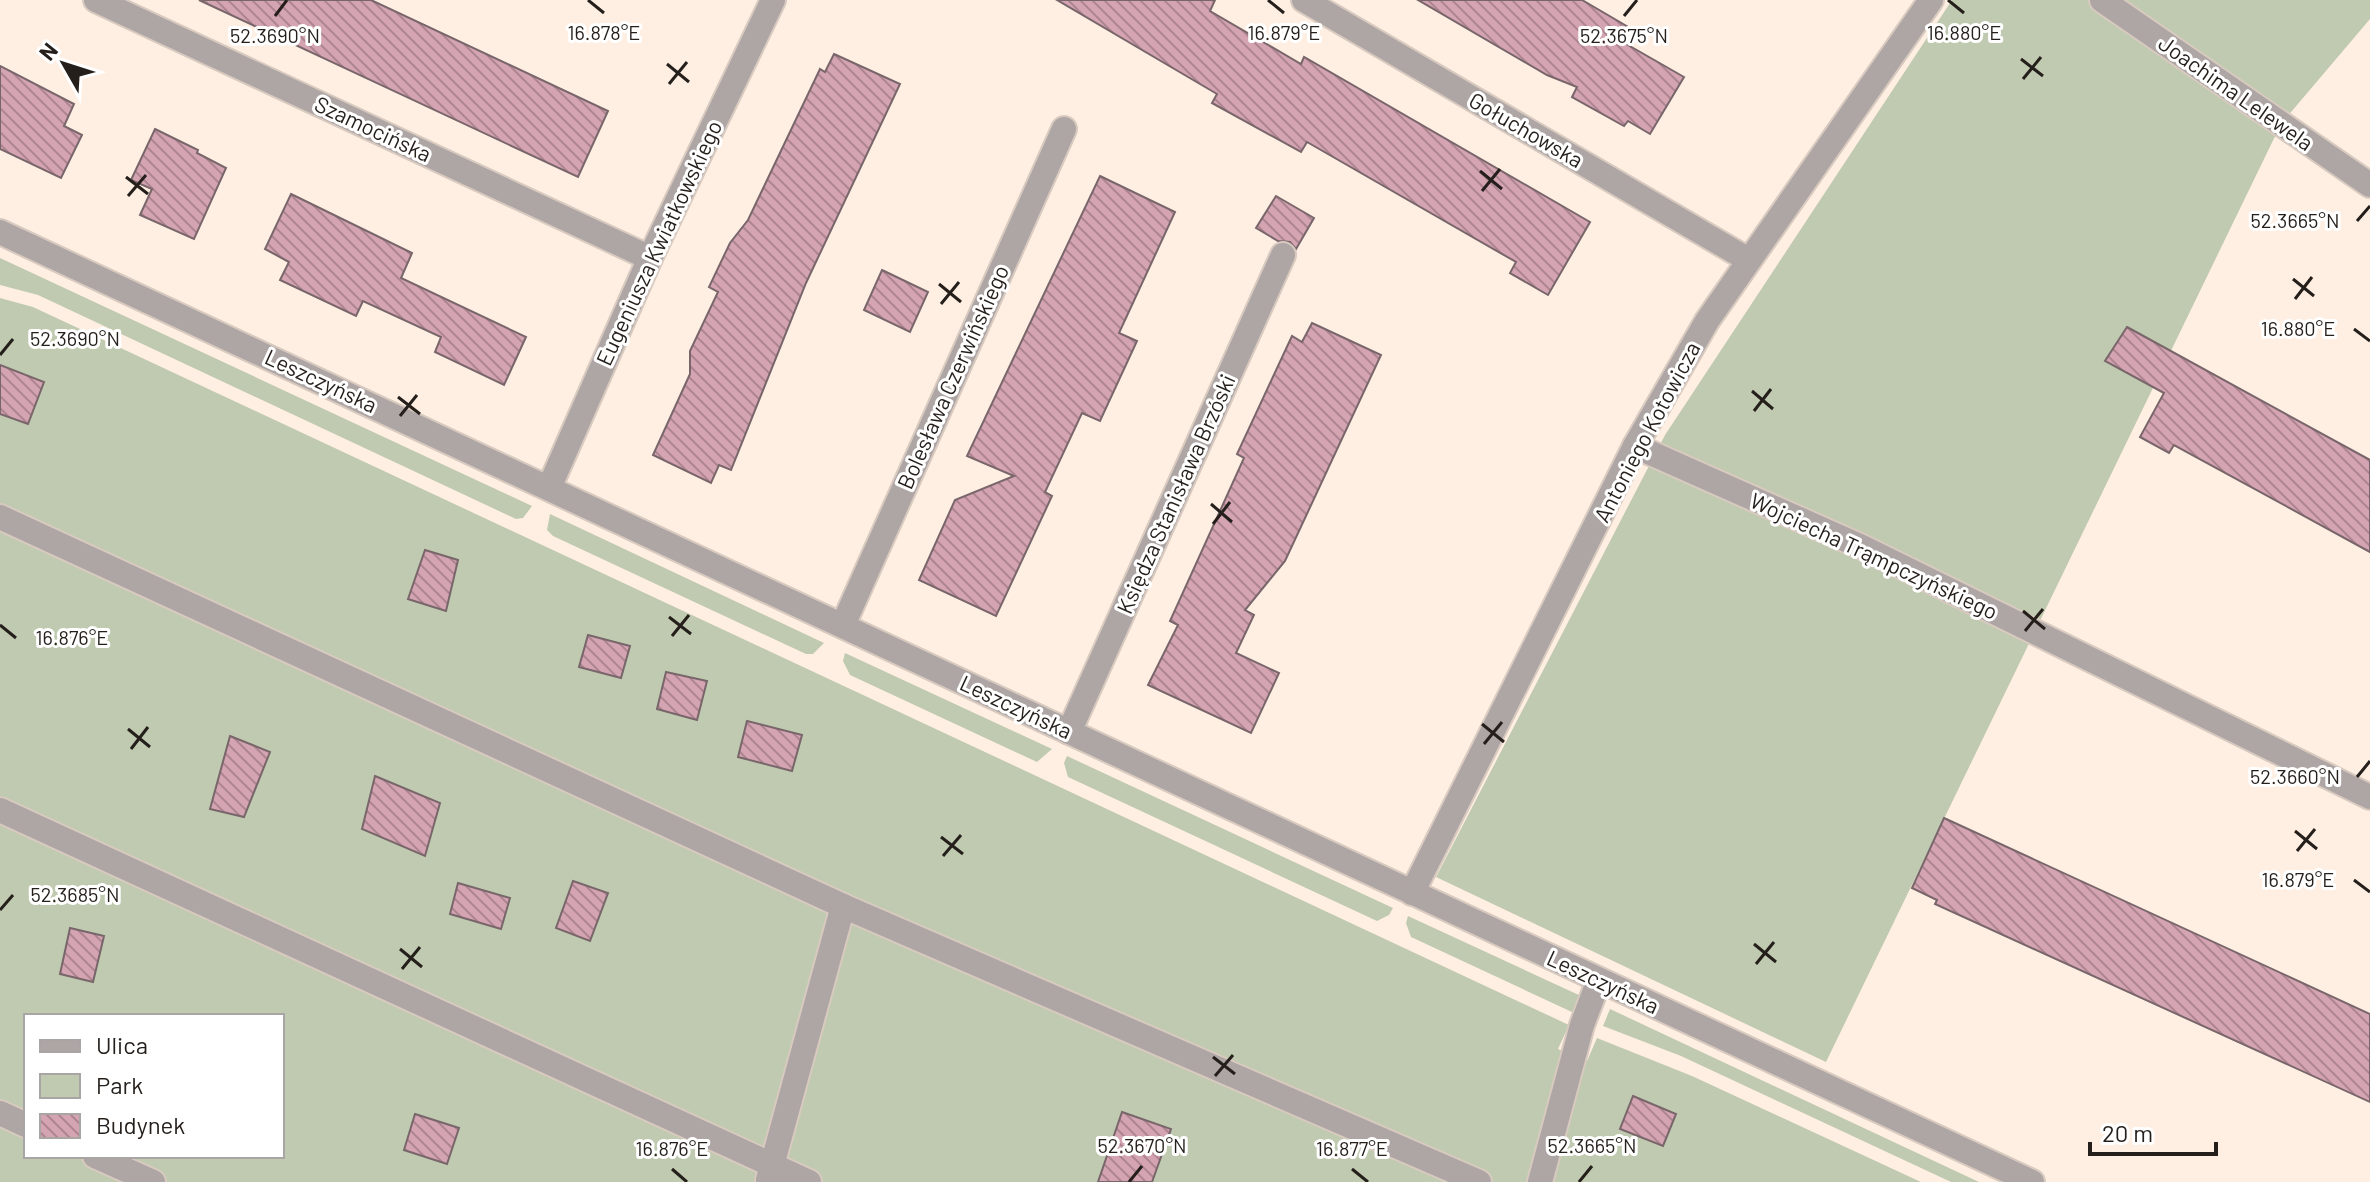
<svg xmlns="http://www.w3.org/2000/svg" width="2370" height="1182" viewBox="0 0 2370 1182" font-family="Barlow,sans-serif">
  <defs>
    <pattern id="building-back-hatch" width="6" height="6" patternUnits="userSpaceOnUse" patternTransform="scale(2)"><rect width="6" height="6" fill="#d5a4b2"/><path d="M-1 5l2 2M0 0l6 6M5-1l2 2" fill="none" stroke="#ad8590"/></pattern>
  </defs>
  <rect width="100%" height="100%" fill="#ffefe3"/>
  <!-- green -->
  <g fill="#c0cab0" fill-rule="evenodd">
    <polygon points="1952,0 2370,0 2370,19 2281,124 1826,1062 1436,877 1665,435"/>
    <polygon points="0,258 532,506 523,518 516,519 38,295 0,285"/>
    <path d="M0,298L33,307L1569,1025L1558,1049L1587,1061L1597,1038L1692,1076L1921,1182H0ZM26,1016H282V1156H26Z"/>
    <polygon points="550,514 824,643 813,654 806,654 553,536 547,530"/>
    <polygon points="845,653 1052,749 1037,762 850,675 843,661"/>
    <polygon points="1067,756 1393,908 1389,915 1377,921 1068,777 1064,763"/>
    <polygon points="1408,916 1581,996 1574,1013 1411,937 1406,923"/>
    <polygon points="1610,1009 1979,1182 1951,1182 1681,1056 1603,1026"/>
  </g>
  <!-- building -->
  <g fill="url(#building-back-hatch)" stroke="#78666b" stroke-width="2">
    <polygon points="199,0 371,0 608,111 578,177"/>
    <polygon points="1057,0 1215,0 1210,11 1301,64 1304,57 1590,222 1548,295 1510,273 1516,262 1307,142 1301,152 1212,103 1217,94"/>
    <polygon points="1418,0 1582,0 1630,28 1621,41 1684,77 1650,134 1628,121 1624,126 1572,97 1577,87 1547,75"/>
    <polygon points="834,54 900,84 806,283 731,470 719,465 711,483 653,455 690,374 690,351 718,292 709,287 730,243 748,220 820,69 825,72"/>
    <polygon points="0,66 74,104 64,126 82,135 61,178 0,149"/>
    <polygon points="155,129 198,150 197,153 226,168 194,239 140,215 152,189 131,180"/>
    <polygon points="1100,176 1175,212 1119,333 1137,341 1100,421 1082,413 1045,492 1052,496 996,616 919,580 955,500 1014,476 967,456"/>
    <polygon points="291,194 412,253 401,278 526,337 504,385 435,352 441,337 363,301 356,316 280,280 289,262 265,249"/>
    <polygon points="1276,196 1314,218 1296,249 1290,242 1278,241 1256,228"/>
    <polygon points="882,270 928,292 910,332 864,310"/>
    <polygon points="1312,323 1381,355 1285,561 1245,610 1254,615 1236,653 1279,673 1251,733 1148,685 1178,625 1170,621 1244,458 1237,454 1292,336 1302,342"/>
    <polygon points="2127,327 2370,460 2370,552 2174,445 2169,453 2140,437 2164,393 2105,361"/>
    <polygon points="0,365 44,382 28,424 0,414"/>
    <polygon points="425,550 458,560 446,611 408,599"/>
    <polygon points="588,635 630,646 621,678 579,667"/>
    <polygon points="666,672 707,681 697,720 657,709"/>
    <polygon points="747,721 802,735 792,771 738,757"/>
    <polygon points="230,736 270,752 244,817 210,809"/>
    <polygon points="375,776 440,803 425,856 362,829"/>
    <polygon points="1944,818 2370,1014 2370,1102 1935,904 1937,900 1912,888"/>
    <polygon points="573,881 608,893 590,941 556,928"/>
    <polygon points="458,883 510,898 501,929 450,914"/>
    <polygon points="70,928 104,936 93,982 60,974"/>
    <polygon points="1633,1096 1676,1114 1663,1146 1620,1129"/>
    <polygon points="1122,1112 1171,1129 1152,1182 1098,1182"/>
    <polygon points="415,1114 459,1128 447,1164 404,1150"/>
  </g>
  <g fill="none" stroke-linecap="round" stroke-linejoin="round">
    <!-- minor casing -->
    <g stroke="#d8cabf" stroke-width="28">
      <g id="minor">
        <polyline points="96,0 650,258"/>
        <polyline points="1304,0 1747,259"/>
        <polyline points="2102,0 2370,185"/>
        <polyline points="0,232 2032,1182"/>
        <polyline points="1635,446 1862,547 2370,797"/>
        <polyline points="549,488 650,258 773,0"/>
        <polyline points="0,517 843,906 1479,1182"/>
        <polyline points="843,625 1064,129"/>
        <polyline points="1069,732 1283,255"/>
        <polyline points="0,810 809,1182"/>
        <polyline points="1412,893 1635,446 1707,321 1931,0"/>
        <polyline points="0,1113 26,1125"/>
        <polyline points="95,1156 153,1182"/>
        <polyline points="768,1180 843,906"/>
        <polyline points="1540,1182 1582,1025 1599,980"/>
      </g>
    </g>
    <!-- minor -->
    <use href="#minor" stroke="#aea5a5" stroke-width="24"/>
  </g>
  <!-- ticks -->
  <path fill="none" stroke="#251f1b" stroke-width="3" d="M588,0L604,13M1268,0L1284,13M1948,0L1964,13M275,16L287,0M1624,16L1637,0M2021,59L2043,76M667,64L689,82M2023,79L2041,57M669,84L687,62M1480,171L1502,189M126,177L148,194M1482,191L1500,169M128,196L146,175M2357,221L2370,206M2293,279L2314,296M939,284L961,302M2295,299L2312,277M941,304L959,282M2354,329L2370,341M0,355L13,339M1752,391L1773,409M398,397L420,414M1754,411L1771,389M400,416L417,395M1211,504L1232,522M1213,524L1230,502M2023,611L2045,629M669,617L691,634M0,625L16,638M2025,631L2043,609M672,636L689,615M1482,724L1504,742M128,729L150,747M1484,744L1502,722M131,749L148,727M2357,777L2370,761M2295,831L2317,849M941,837L963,854M2297,851L2315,829M943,856L961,835M2354,880L2370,892M0,910L13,895M1754,944L1776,962M400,949L422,967M1756,964L1774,942M402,969L420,947M1213,1057L1235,1074M1215,1076L1233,1055M672,1169L687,1182M1352,1169L1368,1182M1129,1182L1142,1166M1579,1182L1592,1166"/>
  <g text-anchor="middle" stroke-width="6" stroke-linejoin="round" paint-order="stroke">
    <!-- street labels -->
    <g font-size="22" fill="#251f1b" stroke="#fff">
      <text transform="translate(2236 93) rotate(35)" y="8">Joachima Lelewela</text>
      <text transform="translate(373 129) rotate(25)" y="8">Szamocińska</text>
      <text transform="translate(1526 130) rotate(30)" y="8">Gołuchowska</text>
      <text transform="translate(659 243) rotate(-65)" y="8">Eugeniusza Kwiatkowskiego</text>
      <text transform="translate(953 377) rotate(-66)" y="8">Bolesława Czerwińskiego</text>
      <text transform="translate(321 381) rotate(25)" y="8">Leszczyńska</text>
      <text transform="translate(1647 432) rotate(-62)" y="8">Antoniego Kotowicza</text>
      <text transform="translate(1176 494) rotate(-66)" y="8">Księdza Stanisława Brzóski</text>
      <text transform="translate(1874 556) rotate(25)" y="8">Wojciecha Trąmpczyńskiego</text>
      <text transform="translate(1016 707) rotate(25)" y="8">Leszczyńska</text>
      <text transform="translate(1603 982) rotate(25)" y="8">Leszczyńska</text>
    </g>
  </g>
  <g font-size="20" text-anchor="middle" fill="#251f1b" stroke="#fff" stroke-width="6" stroke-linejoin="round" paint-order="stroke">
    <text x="604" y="40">16.878°E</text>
    <text x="1284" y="40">16.879°E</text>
    <text x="1964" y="40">16.880°E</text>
    <text x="275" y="43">52.3690°N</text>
    <text x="1624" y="43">52.3675°N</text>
    <text x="2295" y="228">52.3665°N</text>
    <text x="2298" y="336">16.880°E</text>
    <text x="75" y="346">52.3690°N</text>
    <text x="72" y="645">16.876°E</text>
    <text x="2295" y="784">52.3660°N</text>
    <text x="2298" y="887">16.879°E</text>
    <text x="75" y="902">52.3685°N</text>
    <text x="1142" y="1153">52.3670°N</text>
    <text x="1592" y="1153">52.3665°N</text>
    <text x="672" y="1156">16.876°E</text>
    <text x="1352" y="1156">16.877°E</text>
  </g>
  <!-- legend -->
  <rect x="24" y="1014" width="260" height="144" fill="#ffffff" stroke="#a8a5a4" stroke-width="2"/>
  <rect x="40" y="1040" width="40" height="12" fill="#aea5a5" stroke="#a8a5a4" stroke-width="2"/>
  <text x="96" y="1054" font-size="24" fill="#251f1b">Ulica</text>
  <rect x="40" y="1074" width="40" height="24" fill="#c0cab0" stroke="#a8a5a4" stroke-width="2"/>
  <text x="96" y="1094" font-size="24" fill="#251f1b">Park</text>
  <rect x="40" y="1114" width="40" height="24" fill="url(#building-back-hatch)" stroke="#a8a5a4" stroke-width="2"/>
  <text x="96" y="1134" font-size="24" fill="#251f1b">Budynek</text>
  <!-- north arrow -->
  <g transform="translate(64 64) rotate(309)" stroke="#ffffff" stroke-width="6" paint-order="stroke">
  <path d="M0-6L14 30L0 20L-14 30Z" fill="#251f1b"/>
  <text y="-12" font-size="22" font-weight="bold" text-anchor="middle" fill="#251f1b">N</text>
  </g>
  <!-- scale -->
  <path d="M2090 1142v12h126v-12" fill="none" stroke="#251f1b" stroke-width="4"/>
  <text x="2102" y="1142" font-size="24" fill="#251f1b" stroke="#ffffff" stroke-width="6" paint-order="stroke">20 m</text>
</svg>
